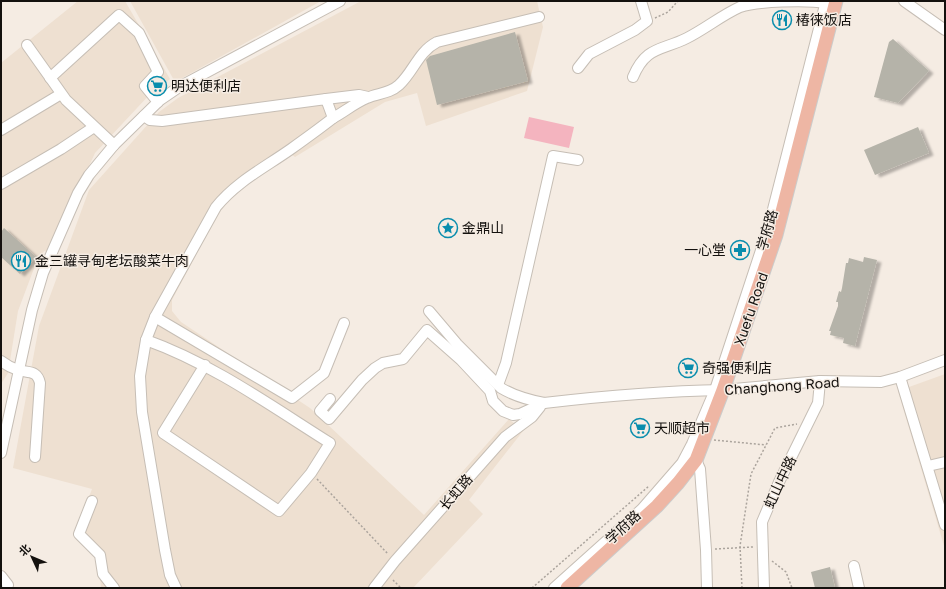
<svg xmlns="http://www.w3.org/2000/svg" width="946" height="589" viewBox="0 0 946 589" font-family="'Golos Text','Noto Sans SC',sans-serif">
  <defs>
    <filter id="shadow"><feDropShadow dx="4.5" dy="2.5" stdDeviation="1" flood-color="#0004"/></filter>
  </defs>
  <rect width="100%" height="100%" fill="#f5ece3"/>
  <!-- built -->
  <g fill="#eee0d1">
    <polygon points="78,1 125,1 170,79 151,93 95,153 49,253 44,251 33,271 18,311 8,373 1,384 1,63"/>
    <polygon points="130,1 321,1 175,82"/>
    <polygon points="361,1 537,1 543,27 527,91 426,126 417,93 385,102 295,157 291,154 236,189 221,208 172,300 172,311 181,322 310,408 424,515 509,419 523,431 469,500 483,514 413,588 101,588 98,557 77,529 92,489 13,468 39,326 89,190 159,112 178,98"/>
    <polygon points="945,374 945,549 898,391"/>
  </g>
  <!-- green -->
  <polygon fill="#f4b4bf" points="529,117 574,127 569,148 524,138"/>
  <!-- building -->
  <g fill="#b5b3a9" filter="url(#shadow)">
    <polygon points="515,32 528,81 437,105 426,60 430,56"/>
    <polygon points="893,39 929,71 898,103 874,97 889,42"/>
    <polygon points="918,127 929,153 875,175 864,150"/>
    <polygon points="4,228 36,257 20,274 1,257 1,232"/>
    <polygon points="864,257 877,260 855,346 843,343 844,338 830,335 831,331 829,331 838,306 838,302 836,302 839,291 841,292 842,288 846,263 848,263 849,258 863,262"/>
    <polygon points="830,567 835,588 815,588 811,572"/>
  </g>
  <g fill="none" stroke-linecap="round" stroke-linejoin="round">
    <!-- minor casing -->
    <g stroke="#c6beb5" stroke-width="12">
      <g id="minor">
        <polyline points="904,1 945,30"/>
        <polyline points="27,45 66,100 114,145"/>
        <polyline points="578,68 589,54 635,30 647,21 641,1"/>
        <path d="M633,77C646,46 661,51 687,38C705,29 722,15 740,7C757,1 807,0 826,3"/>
        <polyline points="50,78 119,15 139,33 158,72 145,86 158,102"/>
        <polyline points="326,99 359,95 368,97"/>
        <path d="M144,116L150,120L162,121L326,99L333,118C319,129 305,139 291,149C264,168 236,182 216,207L155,317L146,340L140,376L142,412L165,550L170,575L176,588"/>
        <path d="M333,118C344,112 355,103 367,98C378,93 389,94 399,85C414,71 418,52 437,42L539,17"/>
        <polyline points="1,130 61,94"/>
        <polyline points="1,184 61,149 94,127"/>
        <path d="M429,311L457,344L501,388C514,396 529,400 544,403C604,396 664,391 723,390L820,381L881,382L900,377L945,360"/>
        <polyline points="155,317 292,398 324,373 344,323"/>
        <path d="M146,340C213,364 271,406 330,443L311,473L279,511L163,433L205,365"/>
        <path d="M1,361C6,365 12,368 18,370C29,373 37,370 40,383L35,457"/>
        <polyline points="900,377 945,525"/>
        <polyline points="498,385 506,363 553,156 578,160"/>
        <polyline points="330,399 320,411 329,419 362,380 375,368 383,363 403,359 427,330 461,360 490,391 493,401 503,411 513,415 520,414 544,403"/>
        <polyline points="1,453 32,310 43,273 78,193 89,175 114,145 160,100 179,87 340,1"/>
        <polyline points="696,460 700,469 706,550 707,588"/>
        <polyline points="928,466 945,462"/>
        <polyline points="92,501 79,534 100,555 103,574 114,588"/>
        <polyline points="854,566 859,588"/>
        <polyline points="1,576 8,585 7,588"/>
        <polyline points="374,588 395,561 505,437 532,417 540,407"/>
        <polyline points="554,588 642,509 682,463 692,444 715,390 768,229 826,1"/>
        <polyline points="764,588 762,522 779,482 818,403 820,381"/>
      </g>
    </g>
    <!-- major casing -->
    <g stroke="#cbcbca" stroke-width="15">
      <polyline id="major" points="567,588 657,506 678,483 696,460 723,390 776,235 836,1"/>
    </g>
    <!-- path -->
    <g stroke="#aba49d" stroke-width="1.5" stroke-dasharray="2 2" stroke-linecap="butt">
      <polyline points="655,18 668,12 678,1"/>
      <polyline points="714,440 766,445"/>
      <polyline points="317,479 388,554"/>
      <polyline points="715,549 753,547"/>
      <polyline points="772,561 786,572 792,588"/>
      <polyline points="393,580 401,588"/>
      <polyline points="532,588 649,486"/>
      <polyline points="742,588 740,546 751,474 775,428 797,424"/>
    </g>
    <!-- minor -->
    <use href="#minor" stroke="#fff" stroke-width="10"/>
    <!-- major -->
    <use href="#major" stroke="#eeb6a4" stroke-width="13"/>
  </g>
  <!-- icons -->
  <defs>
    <g id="restaurant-ring" transform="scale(1)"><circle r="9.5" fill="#f5ece3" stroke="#098dad" stroke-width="1.5"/><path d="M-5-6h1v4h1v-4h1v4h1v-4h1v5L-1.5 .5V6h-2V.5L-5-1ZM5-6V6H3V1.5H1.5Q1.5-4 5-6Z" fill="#098dad"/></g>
    <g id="supermarket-ring" transform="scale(1)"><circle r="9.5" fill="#f5ece3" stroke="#098dad" stroke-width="1.5"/><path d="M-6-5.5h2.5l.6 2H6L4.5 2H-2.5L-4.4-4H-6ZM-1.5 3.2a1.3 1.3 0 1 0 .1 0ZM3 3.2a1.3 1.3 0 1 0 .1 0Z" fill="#098dad"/></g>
    <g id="sight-ring" transform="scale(1)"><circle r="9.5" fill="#f5ece3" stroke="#098dad" stroke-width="1.5"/><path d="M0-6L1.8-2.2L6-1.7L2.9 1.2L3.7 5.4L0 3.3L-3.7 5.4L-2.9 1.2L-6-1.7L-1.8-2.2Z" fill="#098dad"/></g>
    <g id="pharmacy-ring" transform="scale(1)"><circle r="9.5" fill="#f5ece3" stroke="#098dad" stroke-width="1.5"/><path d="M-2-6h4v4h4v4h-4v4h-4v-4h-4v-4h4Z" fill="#098dad"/></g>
  </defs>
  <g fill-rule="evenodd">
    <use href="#restaurant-ring" x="782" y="20"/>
    <use href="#supermarket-ring" x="157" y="86"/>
    <use href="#sight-ring" x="448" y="228"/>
    <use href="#pharmacy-ring" x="740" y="250"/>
    <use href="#restaurant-ring" x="21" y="261"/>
    <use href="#supermarket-ring" x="688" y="368"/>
    <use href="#supermarket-ring" x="640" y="428"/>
  </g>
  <g text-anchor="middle" stroke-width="3" stroke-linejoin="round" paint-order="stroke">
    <!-- poi labels -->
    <g font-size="14" fill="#14110e" stroke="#f5ece3" text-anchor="start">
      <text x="796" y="25">椿徕饭店</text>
      <text x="171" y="91">明达便利店</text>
      <text x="462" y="233">金鼎山</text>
      <text x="726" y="255" text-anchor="end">一心堂</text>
      <text x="35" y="266">金三罐寻甸老坛酸菜牛肉</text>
      <text x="702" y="373">奇强便利店</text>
      <text x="654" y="433">天顺超市</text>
    </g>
    <!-- street labels -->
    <g font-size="14" fill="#14110e" stroke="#f5ece3">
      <text transform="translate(767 230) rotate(-74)" y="5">学府路</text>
      <text transform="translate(751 309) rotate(-71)" y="5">Xuefu Road</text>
      <text transform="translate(782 386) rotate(-4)" y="5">Changhong Road</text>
      <text transform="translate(780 482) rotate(-65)" y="5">虹山中路</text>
      <text transform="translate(456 492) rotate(-49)" y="5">长虹路</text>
      <text transform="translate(623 527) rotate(-43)" y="5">学府路</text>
    </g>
  </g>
  <!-- border -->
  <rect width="946" height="589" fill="none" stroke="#14110e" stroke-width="4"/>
  <!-- north arrow -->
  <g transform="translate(32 557) rotate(314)" stroke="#f5ece3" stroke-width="3" paint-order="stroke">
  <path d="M0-3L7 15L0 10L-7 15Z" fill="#14110e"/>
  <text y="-6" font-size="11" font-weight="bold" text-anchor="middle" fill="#14110e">北</text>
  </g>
</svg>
